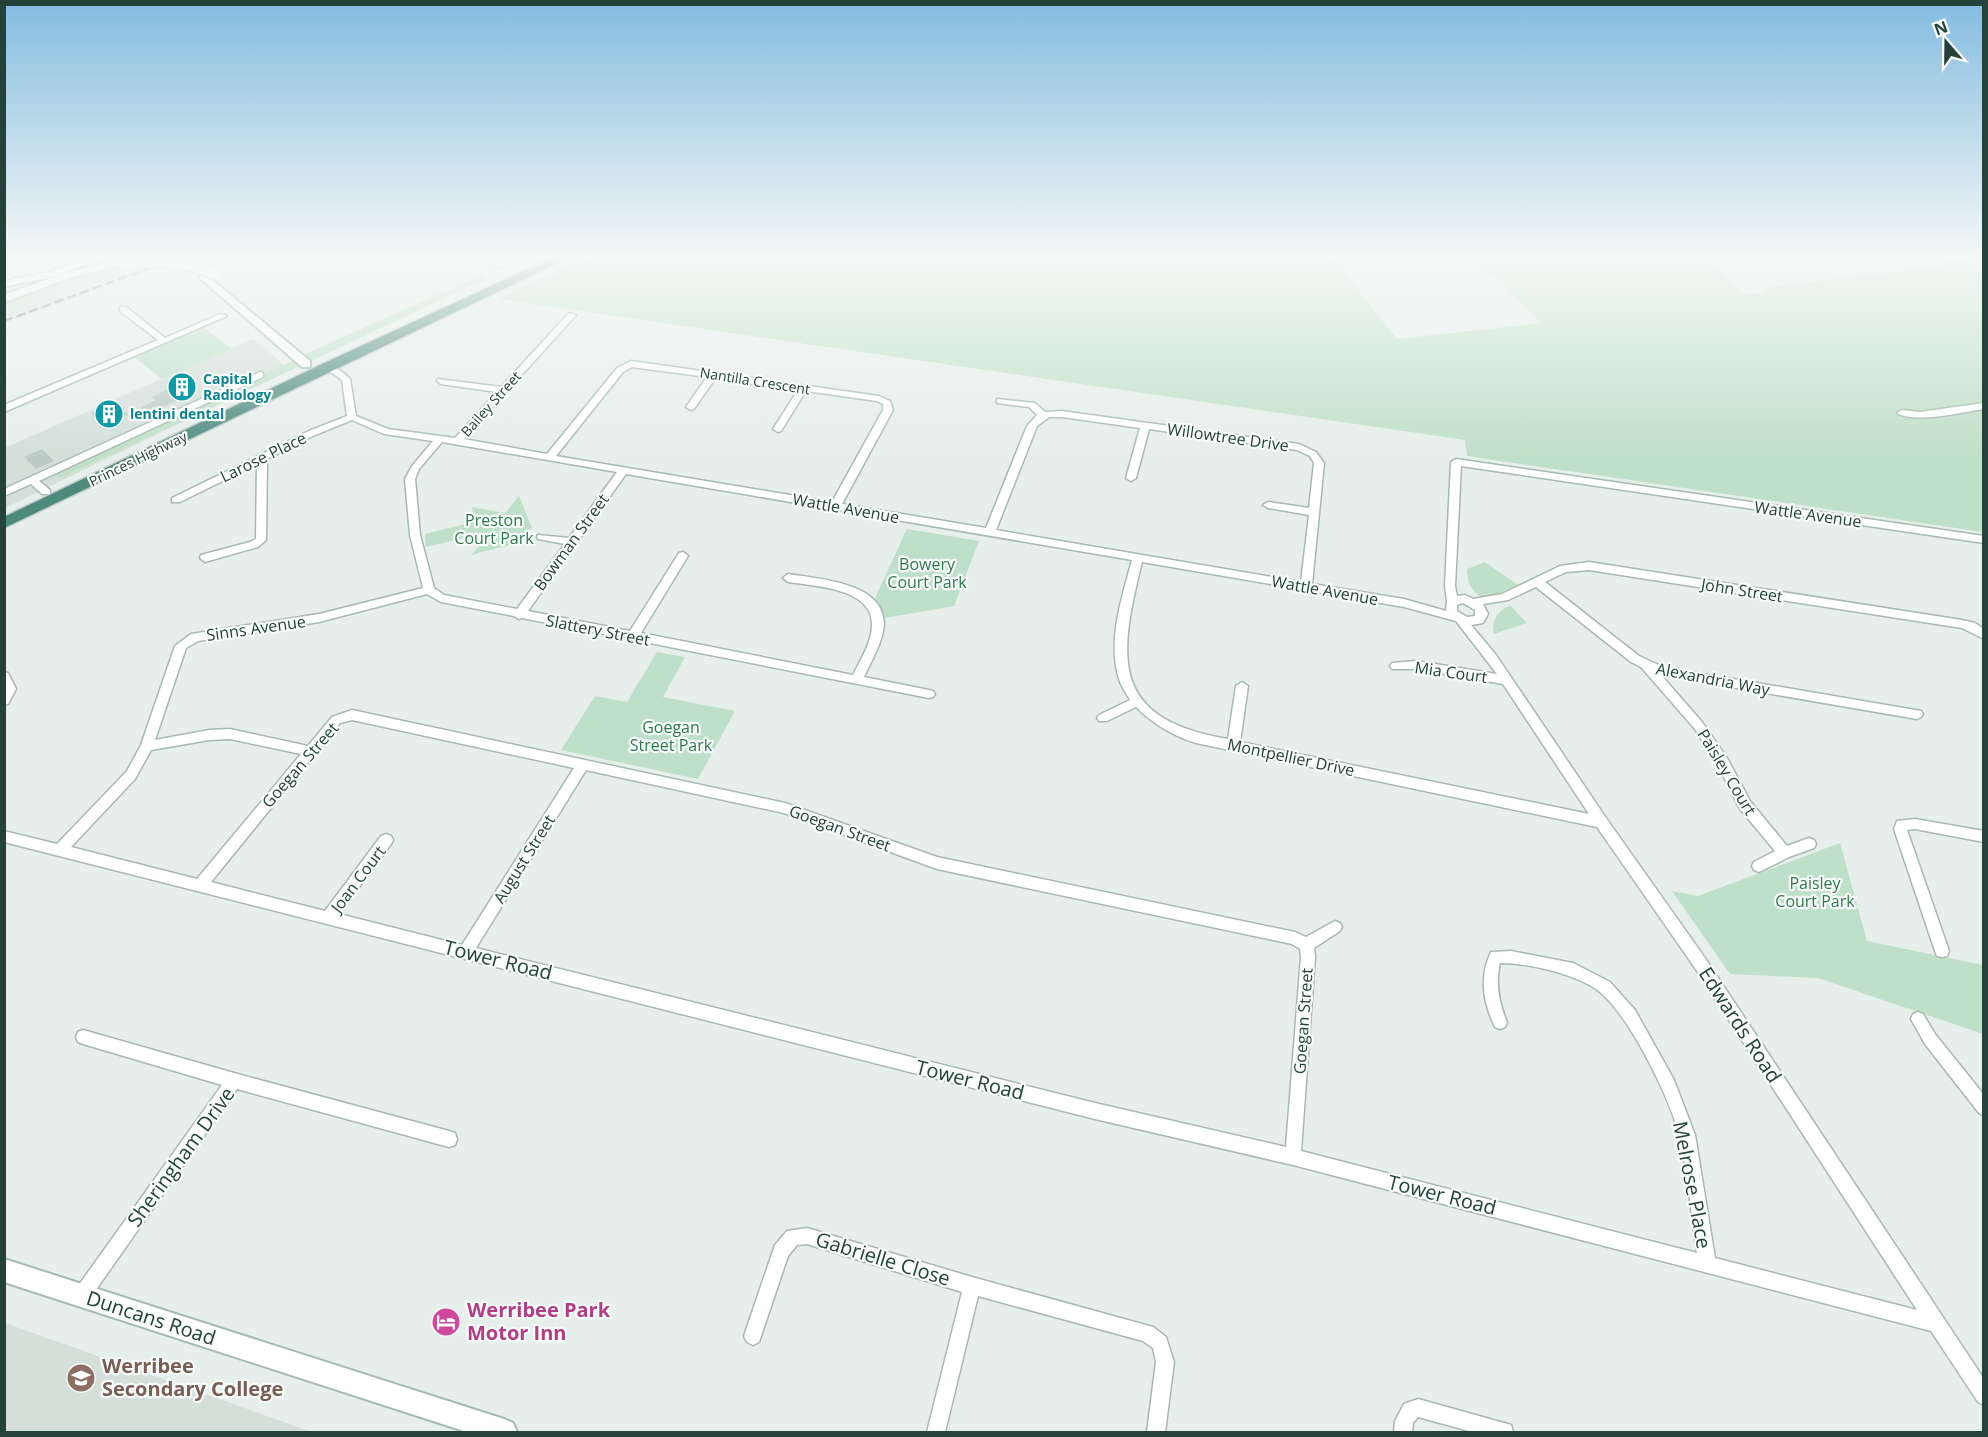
<svg xmlns="http://www.w3.org/2000/svg" width="1988" height="1437" viewBox="0 0 1988 1437" font-family="'Open Sans',sans-serif">
  <rect width="100%" height="100%" fill="#e6efeb"/>
  <!-- built -->
  <g fill="#d4dfda">
    <polygon points="125,272 148,272 5,323 5,310 93,277"/>
    <polygon points="253,339 290,370 5,508 4,448"/>
    <polygon points="5,1323 312,1432 5,1432"/>
  </g>
  <!-- green -->
  <g fill="#bfe0c8">
    <polygon points="113,257 156,257 5,312 4,296"/>
    <polygon points="590,257 1332,257 1397,339 1541,323 1498,278 1491,276 1473,257 1701,257 1746,294 1766,292 1761,288 1945,265 1943,261 1983,257 1983,532 1467,456 1465,440 499,299"/>
    <polygon points="484,276 484,280 60,478 55,475 325,345 477,277"/>
    <polygon points="202,326 232,349 162,379 133,356"/>
    <polygon points="519,496 532,528 522,536 521,542 471,555 479,546 476,535 426,547 425,534 474,522 472,507 505,513"/>
    <polygon points="907,529 979,541 954,606 885,618 875,598"/>
    <path d="M1485,562L1518,585L1485,599C1471,591 1468,586 1467,569Z"/>
    <path d="M1510,605L1527,623L1494,634C1491,620 1497,612 1510,605Z"/>
    <polygon points="657,652 685,657 663,697 735,711 698,779 561,750 595,696 627,702"/>
    <polygon points="1840,843 1867,941 1983,965 1983,1034 1818,978 1730,974 1672,891 1698,896"/>
  </g>
  <!-- building -->
  <g fill="#bbcac4">
    <polygon points="181,376 197,391 148,414 140,408 156,400 152,397 173,387 166,382"/>
    <polygon points="114,403 128,415 105,426 91,413"/>
    <polygon points="42,449 54,461 36,469 24,457"/>
  </g>
  <g fill="none" stroke-linecap="round" stroke-linejoin="round">
    <!-- minor casing -->
    <g stroke="#a8b8b2" stroke-width="3">
      <g id="minor">
        <polygon points="61,257 70,257 78,266 71,268"/>
        <polygon points="509,257 520,257 501,268 494,266"/>
        <polygon points="120,307 126,307 165,338 220,314 227,316 4,412 4,405 158,340 120,311"/>
        <path d="M569,313L576,315L464,439L547,454L617,368L631,361L879,396L890,401L893,410L842,504L986,528L1027,426L1037,415L1029,407L997,403V399L1035,403L1045,412L1062,411L1299,444L1316,452L1324,463L1312,584L1404,599L1446,611L1447,601L1445,586L1451,462L1456,459L1984,536V543L1461,466L1455,586L1457,596L1465,595L1473,599L1502,594L1560,566L1589,562L1962,620L1975,623L1984,629V639L1962,628L1589,570L1566,572L1545,582L1639,656L1663,667L1921,711L1923,714L1921,717L1917,719L1661,675L1702,722L1727,758L1750,801L1787,846L1809,838L1814,840L1816,844L1814,848L1789,857L1759,872L1754,870L1752,866L1754,862L1775,851L1740,809L1718,765L1694,728L1641,667L1631,662L1536,587L1508,600L1483,604L1488,614L1483,623L1471,625L1496,655L1606,818L1705,958L1984,1379V1405L1978,1402L1931,1331L1293,1165L1095,1119L4,842V831L57,844L127,771L141,745L175,646L191,634L319,614L423,588L410,535L405,479L412,466L433,441L384,434L352,420L315,435L267,459L266,540L258,547L205,562L200,558L201,555L250,542L256,539L257,464L180,502H172V498L309,431L347,416L342,380L331,372L322,370V366C333,365 343,371 350,379L356,416L388,429L455,438L497,392L441,384L437,381L438,379L501,387ZM632,367L707,377L686,407L691,410L694,409L715,379L798,390L773,429L778,432L781,431L806,391L877,401L883,404V410L832,502L556,456L623,372ZM1049,417H1062L1140,428L1126,478L1131,481L1136,478L1149,429L1297,450L1310,456L1314,463L1309,508L1268,502L1263,505L1268,508L1309,515L1301,582L996,530L1037,426ZM442,442L617,472L569,538L538,535L537,537L538,539L565,544L517,609L444,595L434,588L420,535L415,479L419,469ZM626,474L1132,560C1122,598 1107,640 1119,679C1121,686 1126,693 1130,700L1099,715L1097,718L1099,721H1107L1136,707C1153,724 1173,736 1196,743L1597,827L1695,968L1917,1310L1715,1258L1695,1135L1674,1080L1635,1010L1610,982L1573,963L1511,951L1491,952C1479,978 1483,1002 1495,1027L1500,1029L1505,1027L1507,1022C1499,1003 1495,984 1500,963C1528,963 1578,974 1600,992C1630,1017 1670,1098 1679,1135C1688,1171 1691,1216 1697,1253L1301,1151L1315,957L1314,948L1340,931L1342,927L1340,923L1335,921L1306,937L1295,932L937,857L785,803L352,710L332,717L308,746L230,729L209,730L155,740L186,648L198,641L319,622L427,594L441,602L514,616L519,619L522,618L929,698L933,697L935,694L933,691L929,690L864,677C871,661 883,642 884,624C884,582 818,579 788,574L783,578L788,582C814,586 871,588 872,623C873,640 861,659 853,675L641,633L688,556L683,552L679,553L630,631L528,611ZM1142,562L1404,607L1456,621L1497,674L1416,661L1392,663L1390,666L1392,669H1416L1503,684L1589,814L1240,742L1248,686L1242,682L1236,686L1228,739C1109,719 1118,658 1142,562ZM1463,603L1475,610V616L1467,617L1457,611V605ZM352,720L574,768L462,945L339,914L391,844L393,840L391,836L386,834L381,836L325,911L211,882L340,723ZM230,739L301,754L197,879L71,847L135,779L151,750L209,740ZM586,770L784,813L937,869L1292,944L1300,949L1301,957L1286,1147L1095,1103L476,948Z"/>
        <polygon points="260,372 263,373 263,377 39,481 50,490 50,494 42,494 31,484 4,496 4,489"/>
        <path d="M1984,403V409C1963,412 1914,424 1897,413L1902,410L1920,412Z"/>
        <polygon points="4,672 8,673 16,689 8,704 4,705"/>
        <polygon points="1915,819 1984,831 1984,842 1915,829 1907,830 1949,951 1947,956 1942,957 1937,956 1935,951 1894,829 1897,821"/>
        <polygon points="1918,1012 1923,1014 1935,1034 1984,1095 1984,1116 1979,1113 1925,1044 1911,1019 1913,1014"/>
        <polygon points="83,1030 234,1073 449,1131 455,1133 457,1139 455,1145 449,1147 237,1089 88,1301 82,1304 76,1301 73,1295 76,1289 222,1085 83,1044 78,1042 76,1037 78,1032"/>
        <polygon points="807,1228 972,1277 1153,1327 1166,1337 1174,1362 1165,1432 1147,1432 1156,1362 1153,1348 1143,1341 978,1296 945,1432 927,1432 962,1292 807,1244 797,1245 788,1256 759,1342 753,1345 747,1342 744,1336 775,1245 787,1231"/>
        <polygon points="1418,1399 1504,1423 1511,1425 1513,1432 1473,1432 1418,1417 1413,1423 1412,1432 1394,1432 1395,1421 1404,1404"/>
      </g>
    </g>
    <!-- tertiary casing -->
    <g stroke="#a8b8b2" stroke-width="3">
      <polygon id="tertiary" points="90,257 105,257 56,276 4,287 4,281 49,272"/>
    </g>
    <!-- secondary casing -->
    <g stroke="#a4bbb3" stroke-width="4">
      <g id="secondary">
        <polygon points="123,259 127,260 127,264 73,277 4,302 4,295 65,273"/>
        <polygon points="204,273 310,361 310,367 302,367 200,278 200,274"/>
        <polygon points="4,1259 504,1419 513,1423 517,1432 467,1432 4,1282"/>
      </g>
    </g>
    <!-- trunk casing -->
    <g stroke="#c2cac8" stroke-width="3">
      <polygon id="trunk" points="554,257 570,257 4,528 4,517 320,365"/>
    </g>
    <!-- minor -->
    <use href="#minor" fill="#fff" fill-rule="evenodd"/>
    <!-- tertiary -->
    <use href="#tertiary" fill="#fff" fill-rule="evenodd"/>
    <!-- secondary -->
    <use href="#secondary" fill="#fff" fill-rule="evenodd"/>
    <!-- trunk -->
    <use href="#trunk" fill="#4c8a7c" fill-rule="evenodd"/>
    <!-- rail -->
    <polyline stroke="#5f7d75" stroke-width="2" stroke-dasharray="9 4.5" stroke-linecap="butt" points="4,321 180,257"/>
    <!-- secondary-bridge casing -->
    <g stroke="#a4bbb3" stroke-width="15" stroke-linecap="butt">
      <path id="secondary-bridge" d="M123,262C155,259 185,259 214,273"/>
    </g>
    <!-- secondary-bridge -->
    <use href="#secondary-bridge" stroke="#fff" stroke-width="13"/>
  </g>
  <!-- sky -->
  <linearGradient id="sky" x2="0" y2="1"><stop stop-color="#84bce0"/><stop offset="0.56" stop-color="#f4f8f6"/><stop offset="1" stop-color="#f4f8f6" stop-opacity="0"/></linearGradient>
  <rect width="1988" height="458" fill="url(#sky)"/>
  <!-- icons -->
  <defs>
    <g id="building-disc" transform="scale(1.5)"><circle r="9.5" fill="#0f9aa8" stroke="#f7fbf9"/><path d="M-4-6H4V6H1V3H-1V6H-4ZM-2.5-4.3h1.7v1.8h-1.7ZM.8-4.3h1.7v1.8H.8ZM-2.5-1h1.7V.8h-1.7ZM.8-1h1.7V.8H.8Z" fill="#fff"/></g>
    <g id="hotel-disc" transform="scale(1.5)"><circle r="9.5" fill="#d1479c" stroke="#f7fbf9"/><path d="M-6-4.5h1.5V1H6V5H4.5V3h-9V5H-6ZM-4 0a1.8 1.8 0 1 1 3.6 0ZM.5 0V-2.5h3Q6-2.5 6 0Z" fill="#fff"/></g>
    <g id="school-disc" transform="scale(1.5)"><circle r="9.5" fill="#8d6e63" stroke="#f7fbf9"/><path d="M0-5L7-2L0 1L-7-2ZM-4 1L0 2.5L4 1V4Q0 6-4 4Z" fill="#fff"/></g>
  </defs>
  <g fill-rule="evenodd">
    <use href="#building-disc" x="182" y="387"/>
    <use href="#building-disc" x="109" y="414"/>
    <use href="#hotel-disc" x="446" y="1322"/>
    <use href="#school-disc" x="81" y="1378"/>
  </g>
  <g text-anchor="middle" stroke-width="4.5" stroke-linejoin="round" paint-order="stroke">
    <!-- far-culture labels -->
    <g font-size="14" font-weight="bold" fill="#0d838f" stroke="#f7fbf9" text-anchor="start">
      <text x="203" y="384">Capital<tspan x="203" dy="16">Radiology</tspan></text>
      <text x="130" y="419">lentini dental</text>
    </g>
    <!-- far-street labels -->
    <g font-size="14" fill="#24423a" stroke="#f7fbf9">
      <text transform="translate(755 381) rotate(9)" y="5">Nantilla Crescent</text>
      <text transform="translate(491 404) rotate(-48)" y="5">Bailey Street</text>
      <text transform="translate(138 459) rotate(-26)" y="5">Princes Highway</text>
    </g>
    <!-- street labels -->
    <g font-size="16" fill="#24423a" stroke="#f7fbf9">
      <text transform="translate(1228 437) rotate(8)" y="6">Willowtree Drive</text>
      <text transform="translate(263 457) rotate(-26)" y="6">Larose Place</text>
      <text transform="translate(846 508) rotate(10)" y="6">Wattle Avenue</text>
      <text transform="translate(1808 514) rotate(8)" y="6">Wattle Avenue</text>
      <text transform="translate(571 542) rotate(-54)" y="6">Bowman Street</text>
      <text transform="translate(1325 590) rotate(10)" y="6">Wattle Avenue</text>
      <text transform="translate(1742 590) rotate(9)" y="6">John Street</text>
      <text transform="translate(256 628) rotate(-8)" y="6">Sinns Avenue</text>
      <text transform="translate(598 630) rotate(11)" y="6">Slattery Street</text>
      <text transform="translate(1451 672) rotate(8)" y="6">Mia Court</text>
      <text transform="translate(1713 679) rotate(11)" y="6">Alexandria Way</text>
      <text transform="translate(1291 757) rotate(12)" y="6">Montpellier Drive</text>
      <text transform="translate(300 765) rotate(-49)" y="6">Goegan Street</text>
      <text transform="translate(1727 772) rotate(59)" y="6">Paisley Court</text>
      <text transform="translate(840 828) rotate(20)" y="6">Goegan Street</text>
      <text transform="translate(524 859) rotate(-58)" y="6">August Street</text>
      <text transform="translate(358 879) rotate(-53)" y="6">Joan Court</text>
      <text transform="translate(1303 1021) rotate(-86)" y="6">Goegan Street</text>
    </g>
    <!-- park labels -->
    <g font-size="16" fill="#2d7a4b" stroke="#f7fbf9">
      <text x="494" y="526">Preston<tspan x="494" dy="18">Court Park</tspan></text>
      <text x="927" y="570">Bowery<tspan x="927" dy="18">Court Park</tspan></text>
      <text x="671" y="733">Goegan<tspan x="671" dy="18">Street Park</tspan></text>
      <text x="1815" y="889">Paisley<tspan x="1815" dy="18">Court Park</tspan></text>
    </g>
    <!-- near-street labels -->
    <g font-size="20" fill="#24423a" stroke="#f7fbf9">
      <text transform="translate(498 960) rotate(14)" y="7">Tower Road</text>
      <text transform="translate(1740 1025) rotate(57)" y="7">Edwards Road</text>
      <text transform="translate(970 1080) rotate(14)" y="7">Tower Road</text>
      <text transform="translate(181 1157) rotate(-54)" y="7">Sheringham Drive</text>
      <text transform="translate(1692 1185) rotate(79)" y="7">Melrose Place</text>
      <text transform="translate(1442 1195) rotate(14)" y="7">Tower Road</text>
      <text transform="translate(883 1259) rotate(17)" y="7">Gabrielle Close</text>
      <text transform="translate(151 1318) rotate(18)" y="7">Duncans Road</text>
    </g>
    <!-- near-hotel labels -->
    <g font-size="20" font-weight="bold" fill="#b23c85" stroke="#f7fbf9" text-anchor="start">
      <text x="467" y="1317">Werribee Park<tspan x="467" dy="23">Motor Inn</tspan></text>
    </g>
    <!-- near-education labels -->
    <g font-size="20" font-weight="bold" fill="#785e54" stroke="#f7fbf9" text-anchor="start">
      <text x="102" y="1373">Werribee<tspan x="102" dy="23">Secondary College</tspan></text>
    </g>
  </g>
  <!-- border -->
  <rect width="1988" height="1437" fill="none" stroke="#24423a" stroke-width="12"/>
  <!-- north arrow -->
  <g transform="translate(1946 42) rotate(340)" stroke="#f7fbf9" stroke-width="4.5" paint-order="stroke">
  <path d="M0-4.5L10 22L0 15L-10 22Z" fill="#24423a"/>
  <text y="-9" font-size="16" font-weight="bold" text-anchor="middle" fill="#24423a">N</text>
  </g>
</svg>
